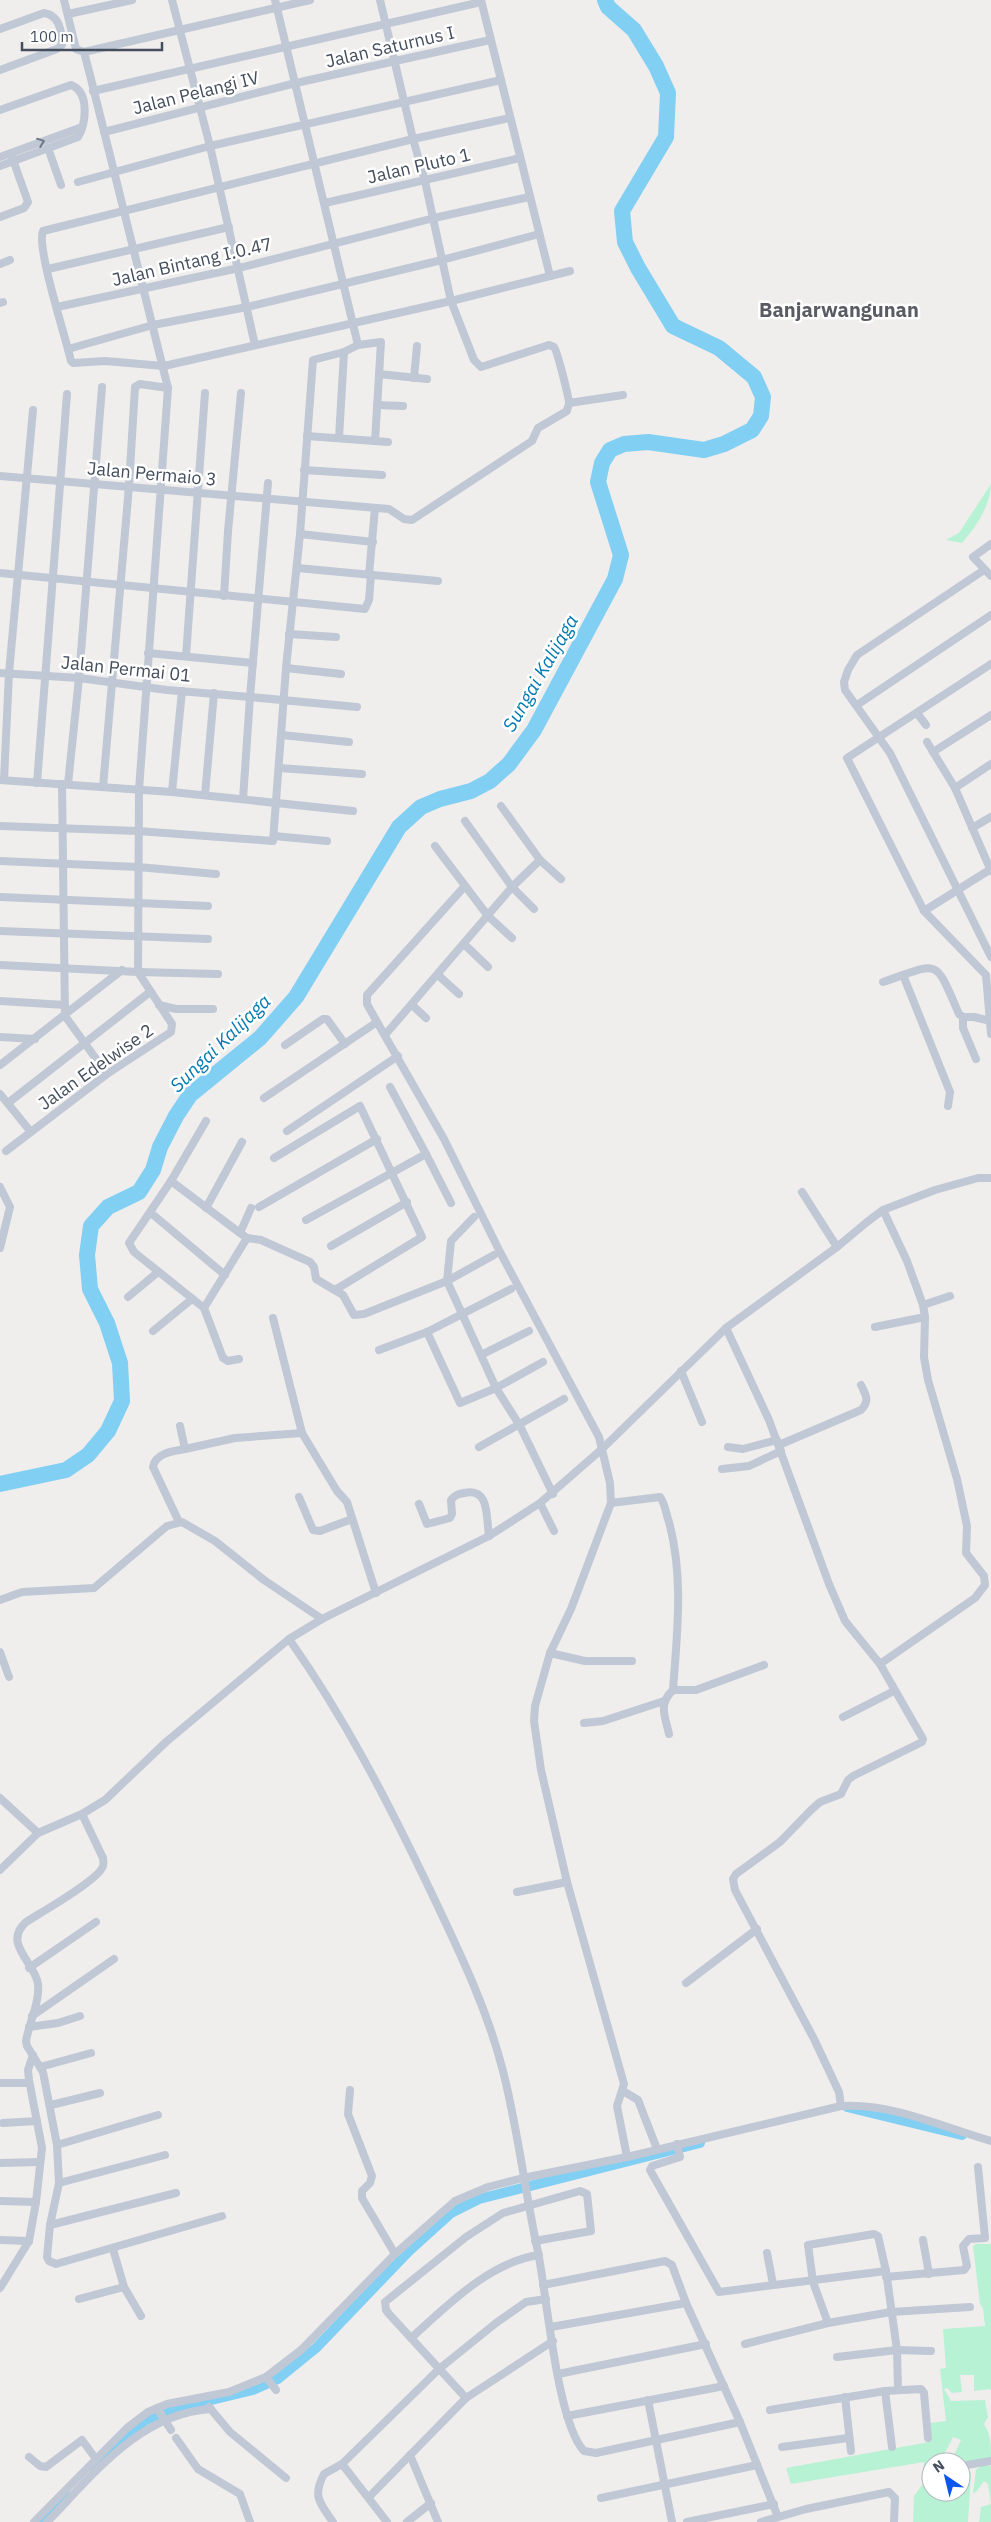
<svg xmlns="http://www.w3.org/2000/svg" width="991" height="2522" viewBox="0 0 991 2522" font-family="'IBM Plex Sans',sans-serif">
  <rect width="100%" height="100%" fill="#f0eded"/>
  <!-- green -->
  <g fill="#b7f2d4">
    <path d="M991,484C991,505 975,528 962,543L946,540L959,533Z"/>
    <path d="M976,2244H991V2391L990,2389L974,2391V2375H960L962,2392L952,2393L947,2388L944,2389L951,2401L985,2400L988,2417L984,2424C991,2434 991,2447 991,2459L961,2464L951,2462L961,2440L953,2437C948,2447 943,2461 931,2462V2492H941V2498L954,2499L955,2492H961V2470H969L971,2473L968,2522H913L914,2496L922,2485L924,2462L791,2484L786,2468L929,2442L930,2423L946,2421L940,2369L946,2368L943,2329L985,2326L983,2308L980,2304L973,2246Z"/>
    <polygon points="983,2465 991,2466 991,2522 979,2522 981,2507 991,2504 988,2484 984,2481 976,2492 973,2493 976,2470"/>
  </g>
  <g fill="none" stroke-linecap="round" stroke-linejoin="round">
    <!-- canal -->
    <g stroke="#81cff2" stroke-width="10">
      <polyline points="847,2107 962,2135"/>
      <polyline points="93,2467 144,2421 170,2410 253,2390 278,2379 316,2348 409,2251 451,2213 479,2199 700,2143"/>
      <polyline points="40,2522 66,2495"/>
    </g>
    <!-- river -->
    <polyline stroke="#81cff2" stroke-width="16" points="0,1484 66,1470 88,1455 108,1431 122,1401 120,1363 107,1323 90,1289 87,1255 91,1226 108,1207 139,1192 153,1170 160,1147 176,1116 190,1095 260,1038 296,997 399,827 421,807 440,799 471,791 490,781 509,764 534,730 615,579 621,555 598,482 602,463 610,450 624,444 648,442 704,450 724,444 752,430 761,416 763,397 754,377 719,348 673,326 638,268 625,242 622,211 666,137 668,93 656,66 634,30 608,7 605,0"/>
    <!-- street -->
    <g stroke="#bfc8d4" stroke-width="8">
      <polyline points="172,0 210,146 255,345"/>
      <polyline points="275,0 358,345"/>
      <polyline points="481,0 550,276"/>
      <polyline points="68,14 132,0"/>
      <path d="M0,29L44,13C60,15 62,32 62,45L57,49L0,70"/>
      <polyline points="84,52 310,0"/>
      <polyline points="93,91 481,2"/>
      <path d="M0,110L71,85C90,92 86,124 78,137L0,166"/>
      <path d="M510,118L413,139L43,231C36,247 66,338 71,361L73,363L105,361L164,366L451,301L570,271"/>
      <polyline points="104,132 296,83 490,40"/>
      <polyline points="48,148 61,185"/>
      <polyline points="0,157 82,127"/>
      <polyline points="78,182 210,146 501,80"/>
      <polyline points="325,203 520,158"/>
      <polyline points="0,217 24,208 28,202 12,157"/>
      <polyline points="0,264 10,260"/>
      <polyline points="48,269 229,227"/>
      <polyline points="0,303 3,302"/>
      <polyline points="57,307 239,268 434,218 529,197"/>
      <polyline points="68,349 153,325 247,307 442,260 539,234"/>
      <polyline points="379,374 427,379"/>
      <polyline points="414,378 417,346"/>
      <polyline points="569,403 623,395"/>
      <polyline points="377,405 403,406"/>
      <polyline points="307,436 388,442"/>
      <polyline points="339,438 344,352"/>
      <polyline points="304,470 382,475"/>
      <path d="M0,476L389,509L404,519L412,520L532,441L538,428L567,411C567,408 569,406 569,403C569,398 557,350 554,347L549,345L481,367L474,360L451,301L425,181L413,139L380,0"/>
      <polyline points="268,483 250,697 357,707"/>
      <polyline points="300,534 373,542"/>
      <polyline points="991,544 973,557 991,576"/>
      <polyline points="297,568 438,581"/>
      <polyline points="984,570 857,655 848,670 844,682 845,690 890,753 991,957"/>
      <polyline points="0,573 365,609 369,600 371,575"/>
      <polyline points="369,575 375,508"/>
      <polyline points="224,596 228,531 241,393"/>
      <polyline points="289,634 336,637"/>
      <polyline points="148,653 253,663"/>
      <polyline points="186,656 205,393"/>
      <polyline points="286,668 341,674"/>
      <polyline points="0,673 79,678 167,690 250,697 243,799"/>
      <polyline points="857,705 991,615"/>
      <polyline points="917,713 926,725"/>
      <polyline points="282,735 349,742"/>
      <polyline points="927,742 955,788 991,871"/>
      <polyline points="933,752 991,715"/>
      <polyline points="280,768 362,774"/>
      <polyline points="0,780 172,792 353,811"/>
      <polyline points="4,780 9,673 33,410"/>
      <polyline points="37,783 67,394"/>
      <polyline points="62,784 65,1016 107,1074"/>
      <polyline points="68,784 79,678 102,387"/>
      <polyline points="103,787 129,486 135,387 140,384 168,388"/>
      <polyline points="955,788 991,764"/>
      <polyline points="172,792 182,691"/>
      <polyline points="205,795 214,693"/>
      <polyline points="501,806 540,860 561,879"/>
      <polyline points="465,821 512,887 534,909"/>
      <polyline points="0,826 138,831 273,841 286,668 300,534 313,360 344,352 358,345 381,342 375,441"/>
      <polyline points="972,828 991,817"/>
      <polyline points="274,836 327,841"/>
      <polyline points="435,846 488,916 512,938"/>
      <polyline points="0,861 138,867 216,874"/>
      <polyline points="991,869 924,911 986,975 991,1034"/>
      <polyline points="0,897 208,906"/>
      <polyline points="924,911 847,758 991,664"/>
      <polyline points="0,931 208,939"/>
      <polyline points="464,944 488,967"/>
      <polyline points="0,965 138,972 139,790 168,388 90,75 84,52 76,49 64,0"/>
      <polyline points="138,972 218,974"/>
      <polyline points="438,975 459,994"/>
      <polyline points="903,975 950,1092 948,1106"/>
      <path d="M883,982C941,962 934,957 959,1014L963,1017"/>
      <polyline points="0,1001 65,1005"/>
      <polyline points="159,1005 176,1009 213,1009"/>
      <polyline points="412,1005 426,1018"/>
      <polyline points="377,1022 367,1004 367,995 464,887"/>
      <polyline points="385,1035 512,887 540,860"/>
      <polyline points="0,1037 35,1039"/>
      <polyline points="285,1045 323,1019 327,1019 345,1044"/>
      <polyline points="976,1059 963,1028 963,1017 974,1017 991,1021"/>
      <polyline points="0,1065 122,970"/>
      <polyline points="0,1094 31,1132"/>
      <polyline points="264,1098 377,1022 444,1139 500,1252 599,1437 610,1483 611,1503 571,1609 550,1653 535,1706 534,1721 541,1770 567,1882 624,2084 617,2106 627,2157"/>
      <polyline points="8,1103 150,992"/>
      <polyline points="287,1131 398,1056"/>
      <polyline points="6,1151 107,1074 171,1032 172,1024 138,972"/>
      <polyline points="426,1154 451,1203"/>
      <polyline points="274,1158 360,1106 422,1237 335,1290"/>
      <polyline points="171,1181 240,1233 247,1238 261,1240 310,1262 314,1267 316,1279 343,1295 354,1315 364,1314 447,1281 494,1255"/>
      <polyline points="0,1187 10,1207 0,1248"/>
      <polyline points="802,1192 837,1247"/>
      <polyline points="259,1207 377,1139"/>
      <polyline points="206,1208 242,1142"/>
      <polyline points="151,1213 225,1275"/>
      <polyline points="474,1217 451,1241 447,1281 496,1388 520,1426 553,1494"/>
      <polyline points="306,1220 426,1154 390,1087"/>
      <polyline points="240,1233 251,1208"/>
      <polyline points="331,1246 407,1202"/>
      <polyline points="128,1297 158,1272"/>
      <polyline points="923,1305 950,1296"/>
      <polyline points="204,1308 134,1252 129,1243 171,1181 206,1121"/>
      <polyline points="273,1318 302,1433 337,1491 347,1502 376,1593"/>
      <polyline points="875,1327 925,1317"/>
      <polyline points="726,1328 769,1420 829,1584 845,1621 880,1664 923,1739 922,1742 853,1776 848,1780 841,1794 820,1802 811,1810 780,1842 736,1874 733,1879 735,1890 814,2039 839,2092 841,2106"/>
      <polyline points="153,1331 192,1299"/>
      <polyline points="427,1332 460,1403 496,1388 543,1362"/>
      <polyline points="379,1350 427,1332 511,1289"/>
      <polyline points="481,1355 529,1331"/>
      <polyline points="239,1359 228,1361 223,1358 204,1308 247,1238"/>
      <polyline points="681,1371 702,1422"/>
      <polyline points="180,1426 185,1449 235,1438 302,1433"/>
      <path d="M779,1445L861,1410C870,1401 866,1395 861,1385"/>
      <polyline points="479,1447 564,1399"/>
      <polyline points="728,1447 743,1449 777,1440"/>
      <polyline points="722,1469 749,1466 781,1451"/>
      <polyline points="299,1497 313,1530 320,1531 352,1519"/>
      <polyline points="540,1503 554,1531"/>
      <path d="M611,1503L660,1497C665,1503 666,1514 669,1522C684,1577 677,1634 673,1690C658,1704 665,1716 669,1734"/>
      <path d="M419,1504L427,1524L450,1518L452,1514L451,1500C455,1495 458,1494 464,1493C490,1487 486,1517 489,1536"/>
      <path d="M179,1522L153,1467C155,1453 174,1451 185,1449"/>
      <polyline points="0,1600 22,1592 94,1588 167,1526 182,1522 215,1541 264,1580 322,1619"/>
      <path d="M289,1639C345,1718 389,1804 431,1892C458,1949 487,2008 503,2071C518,2130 525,2192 538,2252C547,2296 557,2423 584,2451L596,2453L740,2422"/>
      <polyline points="0,1652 9,1677"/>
      <polyline points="550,1653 585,1661 632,1661"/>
      <polyline points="880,1664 975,1598 985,1585 984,1576 966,1553 967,1526 957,1479 928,1380 924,1357 925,1317 923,1305 907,1261 883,1210"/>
      <polyline points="673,1690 696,1690 764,1665"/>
      <polyline points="843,1717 894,1691"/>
      <polyline points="584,1723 603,1721 664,1701"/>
      <polyline points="0,1798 38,1833"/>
      <path d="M82,1814L103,1858C103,1859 104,1865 103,1866C99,1880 40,1913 26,1922C2,1944 35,1962 38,1984C40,2002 29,2023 26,2041L27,2046L43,2072L57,2145L59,2183L50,2225L47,2257L49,2261L56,2264L222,2216"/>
      <polyline points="0,1870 38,1833 82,1814 105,1800 166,1742 289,1639 322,1619 489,1536 540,1503 602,1449 726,1328 837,1247 867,1222 883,1210 935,1190 978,1178 991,1178"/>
      <polyline points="517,1892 567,1882"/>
      <polyline points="29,1968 96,1922"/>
      <polyline points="686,1983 757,1929"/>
      <polyline points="32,2016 114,1959"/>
      <polyline points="29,2027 58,2023 80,2016"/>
      <polyline points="40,2067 91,2053"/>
      <polyline points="0,2083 29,2083"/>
      <polyline points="350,2090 348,2114 372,2176 370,2183 362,2191 362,2198 395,2254"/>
      <polyline points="623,2091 638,2100 657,2149"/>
      <polyline points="51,2105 100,2093"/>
      <polyline points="3,2123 37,2121"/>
      <polyline points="677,2144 680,2157 652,2166 650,2170 719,2292 886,2271"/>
      <polyline points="57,2145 158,2115"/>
      <polyline points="0,2163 40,2162"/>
      <polyline points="59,2183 165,2155"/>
      <polyline points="0,2201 36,2202"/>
      <polyline points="50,2225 176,2193"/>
      <polyline points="0,2240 29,2241"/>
      <polyline points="923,2240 929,2274"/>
      <polyline points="113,2249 124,2287 141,2316"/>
      <polyline points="767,2253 773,2284"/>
      <polyline points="886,2277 964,2270 967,2266 963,2246 969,2239 985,2238 978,2167"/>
      <polyline points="543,2285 665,2261 672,2265 686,2303 740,2422 778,2517"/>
      <polyline points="0,2288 29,2241 36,2202 42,2148 29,2080 28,2070 33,2055"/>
      <polyline points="79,2299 124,2287"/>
      <polyline points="828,2323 813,2282 808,2245 874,2234 878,2236 886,2271 897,2350 898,2390"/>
      <polyline points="551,2327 686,2303"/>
      <path d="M411,2338C447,2306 489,2262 539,2255"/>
      <polyline points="745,2344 828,2323 891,2312 970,2307"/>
      <polyline points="837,2357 897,2350 931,2351"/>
      <polyline points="558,2374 706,2344"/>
      <polyline points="266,2377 276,2390"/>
      <polyline points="885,2391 892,2447"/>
      <polyline points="845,2397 851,2451"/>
      <polyline points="466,2398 389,2314 386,2310 385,2302 466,2237 503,2213 580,2191 587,2194 591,2231 535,2241"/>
      <polyline points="648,2400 672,2522"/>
      <polyline points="209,2407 230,2432 286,2478"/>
      <polyline points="157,2408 171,2430"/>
      <polyline points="770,2410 885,2391 921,2389 924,2393 928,2438"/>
      <polyline points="567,2416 724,2386"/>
      <polyline points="176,2438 198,2469 240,2494 250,2522"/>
      <polyline points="782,2447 848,2438"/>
      <polyline points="410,2455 438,2522"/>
      <polyline points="29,2457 40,2466 46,2467 82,2440 96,2459"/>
      <polyline points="961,2466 991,2461"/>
      <polyline points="369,2497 466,2398 553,2341"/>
      <polyline points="601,2498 757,2465"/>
      <path d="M34,2522L127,2428L148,2412L167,2404L229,2392L266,2377L301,2350L395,2254L455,2201L488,2187L523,2178L627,2157L841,2106C893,2103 942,2127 991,2141"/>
      <path d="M47,2522C93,2475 140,2413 211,2409"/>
      <path d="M333,2522C320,2503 312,2497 324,2474L342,2464"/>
      <polyline points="387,2522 342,2464 439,2369 496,2323 526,2302 546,2299"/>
      <polyline points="407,2522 431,2503"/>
      <polyline points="687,2522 774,2504"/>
      <polyline points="761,2522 806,2509 889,2492 895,2498 894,2522"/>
    </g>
  </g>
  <!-- one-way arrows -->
  <defs><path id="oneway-chevron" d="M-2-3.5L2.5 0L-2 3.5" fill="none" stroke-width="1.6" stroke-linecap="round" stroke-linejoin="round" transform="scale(1.25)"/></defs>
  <use stroke="#6f7986" href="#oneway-chevron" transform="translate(41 142) rotate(-21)"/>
  <g text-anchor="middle" stroke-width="5" stroke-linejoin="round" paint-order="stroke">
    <!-- street labels -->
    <g font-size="18" fill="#444e5c" stroke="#fff">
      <text transform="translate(390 47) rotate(-13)" y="6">Jalan Saturnus I</text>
      <text transform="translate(196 93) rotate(-14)" y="6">Jalan Pelangi IV</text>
      <text transform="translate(419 166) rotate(-13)" y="6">Jalan Pluto 1</text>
      <text transform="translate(192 262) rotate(-13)" y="6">Jalan Bintang I.0.47</text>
      <text transform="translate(152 474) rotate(5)" y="6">Jalan Permaio 3</text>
      <text transform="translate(126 669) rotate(6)" y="6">Jalan Permai 01</text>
      <text transform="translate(96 1067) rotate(-35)" y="6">Jalan Edelwise 2</text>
    </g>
    <!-- water labels -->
    <g font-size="19" font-style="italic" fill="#027ab1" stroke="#fff">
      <text transform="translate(540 673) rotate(-60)" y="7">Sungai Kalijaga</text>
      <text transform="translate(220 1043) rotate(-44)" y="7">Sungai Kalijaga</text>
    </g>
    <!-- quarter labels -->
    <g font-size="20" font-weight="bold" fill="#595c63" stroke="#fff">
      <text x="839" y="317">Banjarwangunan</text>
    </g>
  </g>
  <!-- north arrow -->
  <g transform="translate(946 2477) rotate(325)"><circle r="24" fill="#ffffff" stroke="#b4b8be"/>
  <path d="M0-4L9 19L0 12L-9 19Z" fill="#0c56eb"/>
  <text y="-8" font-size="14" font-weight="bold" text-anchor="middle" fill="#444e5c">N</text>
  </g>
  <!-- scale -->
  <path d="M22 42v8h140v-8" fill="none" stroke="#444e5c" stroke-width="2.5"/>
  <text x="30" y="42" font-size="15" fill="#444e5c" stroke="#ffffff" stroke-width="4" paint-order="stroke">100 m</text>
</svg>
